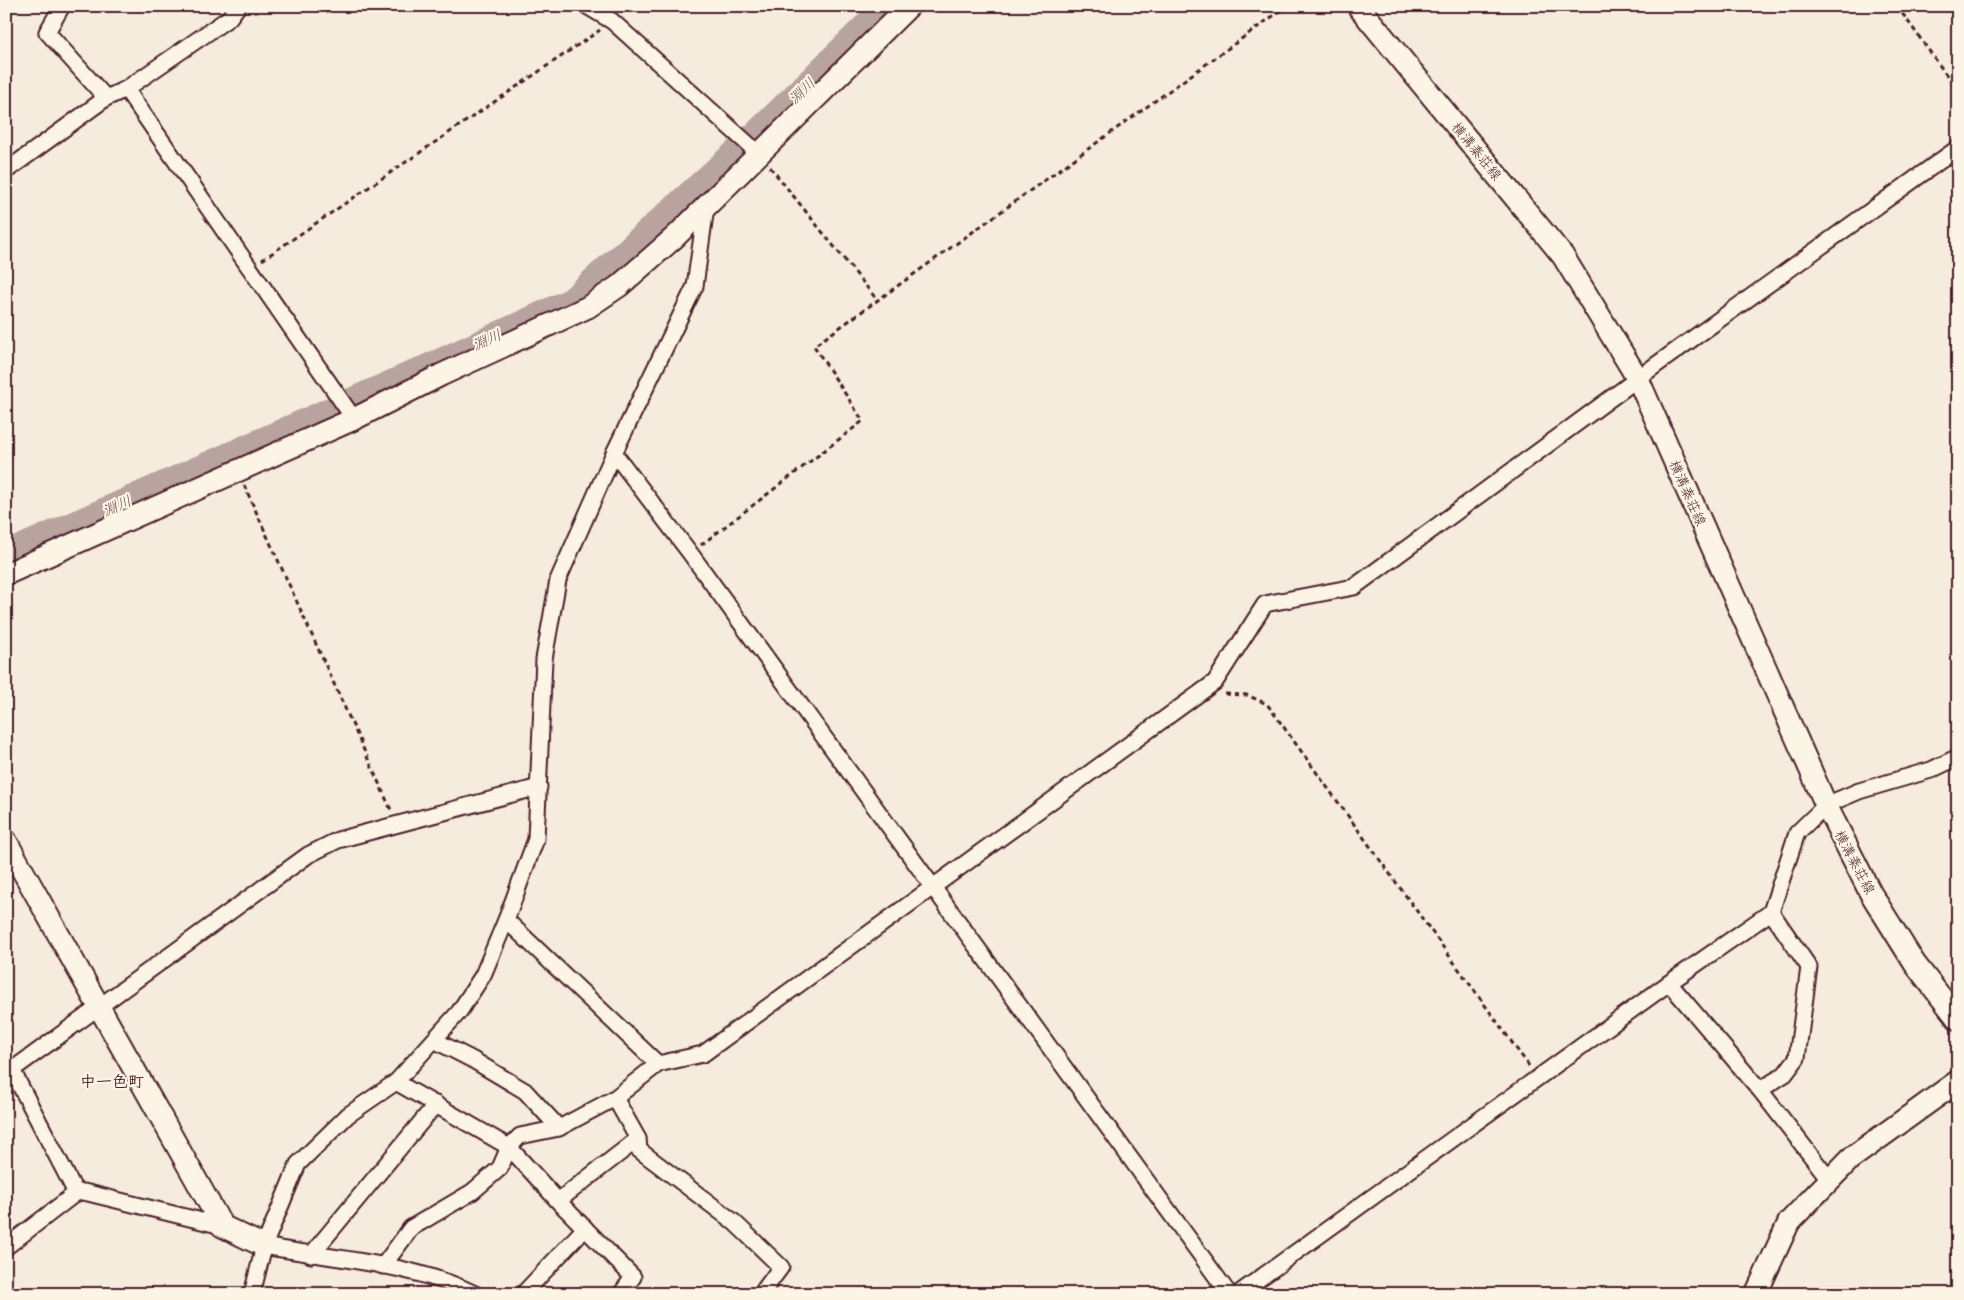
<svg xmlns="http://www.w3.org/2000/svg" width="1964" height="1300" viewBox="0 0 1964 1300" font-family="Delius,'Klee One',sans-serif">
  <rect width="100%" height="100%" fill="#f5ecde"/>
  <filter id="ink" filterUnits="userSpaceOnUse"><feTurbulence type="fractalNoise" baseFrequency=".02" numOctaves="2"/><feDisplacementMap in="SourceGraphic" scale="10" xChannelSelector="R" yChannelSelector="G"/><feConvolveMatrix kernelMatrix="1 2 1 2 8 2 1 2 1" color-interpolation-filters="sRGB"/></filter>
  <g filter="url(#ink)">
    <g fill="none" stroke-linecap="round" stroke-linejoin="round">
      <!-- river -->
      <polyline stroke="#b8a39e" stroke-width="29" points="6,556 449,359 572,302 755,137 888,6"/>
      <!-- street casing -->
      <g stroke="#4a1f2b" stroke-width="19">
        <g id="street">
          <polyline points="62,6 47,32 106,98"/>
          <polyline points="587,6 612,21 758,153"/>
          <polyline points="126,89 354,419"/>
          <polyline points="6,171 106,98 126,89 229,18 238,6"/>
          <polyline points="614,453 690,553 1229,1294"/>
          <polyline points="506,920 658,1064"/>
          <polyline points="1669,983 1760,1090 1829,1179"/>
          <polyline points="434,1040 473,1060 525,1091 559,1128"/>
          <polyline points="396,1082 509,1147 520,1136 559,1128 615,1098"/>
          <polyline points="1760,1090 1785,1074 1797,1058 1809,967 1771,912"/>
          <polyline points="76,1193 12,1070 308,855 338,840 539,787"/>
          <polyline points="558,1201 638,1139"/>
          <path d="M264,1246C332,1259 412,1263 475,1294"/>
          <polyline points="6,1247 76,1193 84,1192 222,1226"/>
          <polyline points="311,1255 436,1104"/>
          <polyline points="383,1266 411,1228 472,1192 500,1168 509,1147 558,1201 633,1277 621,1294"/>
          <polyline points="252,1294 264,1246 298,1164 348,1115 396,1082 459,1012 483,975 506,920 536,839 544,659 558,580 614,453 695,286 706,207"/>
          <polyline points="523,1294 585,1228"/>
          <polyline points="761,1294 781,1267 734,1222 639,1150 638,1139 615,1098 658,1064 703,1054 1215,682 1265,604 1354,587 1656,365 1958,148"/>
          <polyline points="1238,1294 1669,983 1771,912 1797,833 1826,805 1859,791 1931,770 1958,757"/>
        </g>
      </g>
      <!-- secondary casing -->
      <g stroke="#4a1f2b" stroke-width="25">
        <g id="secondary">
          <polyline points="1358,6 1563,256 1638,379 1826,805 1870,892 1915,964 1958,1019"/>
          <polyline points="6,574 354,419 441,375 588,307 619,286 675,237 909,6"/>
          <polyline points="6,841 222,1226 264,1246"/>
          <polyline points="1756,1294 1789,1222 1850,1159 1958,1081"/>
        </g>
      </g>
      <!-- path -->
      <g stroke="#4a1f2b" stroke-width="3" stroke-dasharray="5 4" stroke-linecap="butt">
        <polyline points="1897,6 1958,91"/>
        <polyline points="770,167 878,301"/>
        <polyline points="262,260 600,30"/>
        <polyline points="244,485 392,812"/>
        <polyline points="701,545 863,421 814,346 1287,6"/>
        <polyline points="1225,694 1247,695 1267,704 1529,1066"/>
      </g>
      <!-- street -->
      <use href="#street" stroke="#fcf5e5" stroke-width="15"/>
      <!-- secondary -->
      <use href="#secondary" stroke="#fcf5e5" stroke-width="21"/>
    </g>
  </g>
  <g text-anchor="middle" stroke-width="4.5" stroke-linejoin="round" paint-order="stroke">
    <!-- street labels -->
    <g font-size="14" fill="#4a1f2b" stroke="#fcf5e5">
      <text transform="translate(1477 151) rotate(51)" y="5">横溝秦荘線</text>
      <text transform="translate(1688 493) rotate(66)" y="5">横溝秦荘線</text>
      <text transform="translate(1855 862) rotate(62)" y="5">横溝秦荘線</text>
    </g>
    <!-- water labels -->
    <g font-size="15" font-style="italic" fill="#704d53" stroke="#fcf5e5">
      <text transform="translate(802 91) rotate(-44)" y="5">淵川</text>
      <text transform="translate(487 340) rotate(-24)" y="5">淵川</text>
      <text transform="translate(117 506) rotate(-24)" y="5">淵川</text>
    </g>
    <!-- quarter labels -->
    <g font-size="16" font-weight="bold" fill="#4a1f2b" stroke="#fcf5e5">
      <text x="112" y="1087">中一色町</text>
    </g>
  </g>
  <!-- margin -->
  <rect width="1964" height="1300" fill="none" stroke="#fcf5e5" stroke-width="25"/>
  <rect x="12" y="12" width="1939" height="1275" fill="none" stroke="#4a1f2b" stroke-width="2" filter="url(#ink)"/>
</svg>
